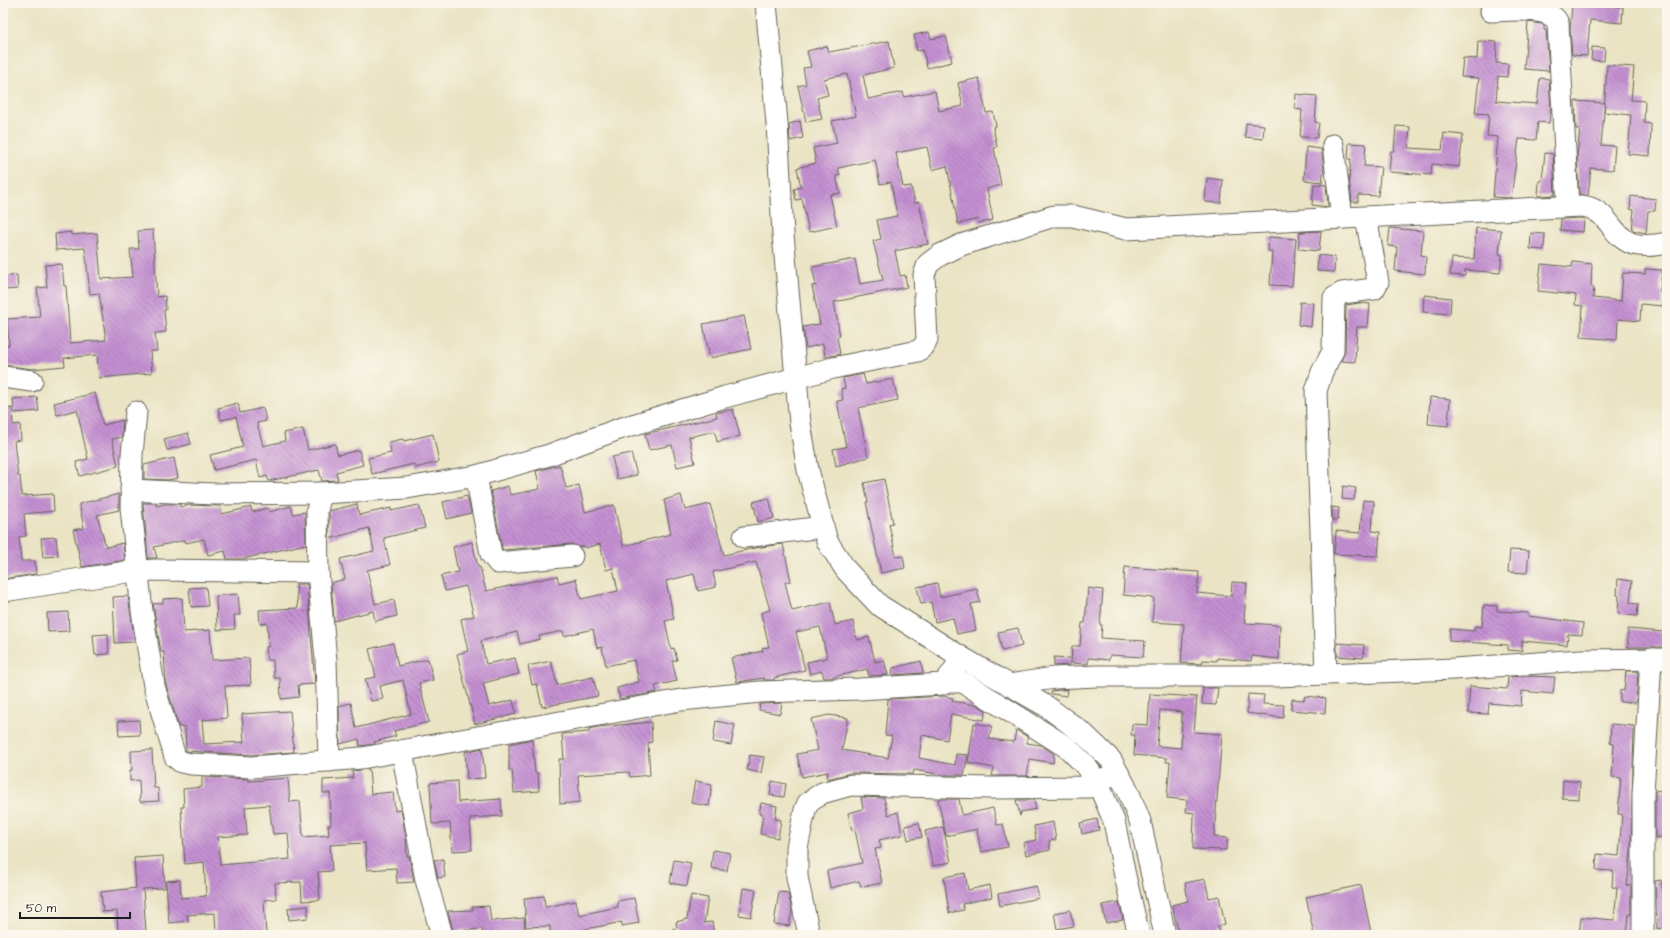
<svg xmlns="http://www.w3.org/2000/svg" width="1670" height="938" viewBox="0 0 1670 938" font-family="'Architects Daughter',sans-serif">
  <defs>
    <pattern id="building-back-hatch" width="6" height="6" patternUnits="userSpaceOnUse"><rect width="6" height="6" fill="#c490d2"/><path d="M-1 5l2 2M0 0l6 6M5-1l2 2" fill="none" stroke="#9e75aa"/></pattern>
  </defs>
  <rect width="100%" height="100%" fill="#fbf7ec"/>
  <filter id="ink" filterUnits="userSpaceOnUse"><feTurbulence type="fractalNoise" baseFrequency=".025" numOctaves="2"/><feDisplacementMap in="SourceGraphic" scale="8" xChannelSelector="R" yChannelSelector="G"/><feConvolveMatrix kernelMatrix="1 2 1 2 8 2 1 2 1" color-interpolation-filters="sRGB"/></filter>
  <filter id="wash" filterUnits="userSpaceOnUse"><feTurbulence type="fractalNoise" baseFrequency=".012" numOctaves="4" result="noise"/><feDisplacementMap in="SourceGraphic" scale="16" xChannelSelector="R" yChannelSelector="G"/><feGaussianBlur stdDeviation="0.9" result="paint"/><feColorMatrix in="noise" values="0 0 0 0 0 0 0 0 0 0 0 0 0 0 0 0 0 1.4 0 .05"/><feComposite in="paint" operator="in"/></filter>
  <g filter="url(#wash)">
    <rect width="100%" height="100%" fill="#eae4c4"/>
    <g id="blocks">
      <!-- building -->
      <g fill="url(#building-back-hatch)" fill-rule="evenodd">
        <polygon points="1572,4 1623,7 1622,23 1590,20 1587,56 1572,55 1570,30"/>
        <polygon points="1528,22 1542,24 1544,26 1544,30 1546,30 1549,71 1524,69"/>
        <polygon points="929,32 931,39 946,36 952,62 927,68 923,50 917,51 914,35"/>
        <polygon points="889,41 894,68 863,75 868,99 903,92 904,97 935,91 939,111 963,106 958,83 979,78 986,113 993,112 996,126 993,127 997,147 994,148 1001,185 987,189 993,220 979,223 978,219 958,224 947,166 932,170 927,147 896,153 903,187 911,186 915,203 919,202 928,244 895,251 900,276 905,275 907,287 834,302 840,336 837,337 840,354 825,357 823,344 806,348 805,342 803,327 820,324 812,286 816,285 812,267 855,259 860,284 883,280 873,241 881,239 877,220 897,216 891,182 880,184 875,160 838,168 840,175 836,176 840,193 830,195 837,226 809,232 802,199 796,200 794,189 801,187 797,168 816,163 813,148 837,143 832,121 856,116 847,74 824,79 828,95 817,98 822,119 806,122 798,86 806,84 803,68 811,67 807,51 827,46 829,52"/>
        <polygon points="1478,41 1497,42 1496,63 1508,64 1507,77 1498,76 1496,101 1537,104 1540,78 1549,79 1551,108 1549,123 1538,122 1536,140 1519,139 1511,198 1493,197 1498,137 1487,136 1489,114 1475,113 1479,78 1461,77 1463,58 1477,59"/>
        <polygon points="1592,47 1605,48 1604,61 1591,60"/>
        <polygon points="1607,65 1634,67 1631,100 1645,101 1644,123 1651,124 1650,156 1628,154 1631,115 1604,112"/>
        <polygon points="1296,94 1317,96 1315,122 1319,123 1317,138 1300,137 1302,110 1295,109"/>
        <polygon points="1575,101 1605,103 1601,145 1615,146 1613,170 1591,168 1588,196 1579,194 1577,156 1580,129 1576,129"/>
        <polygon points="800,121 803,138 790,141 789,124"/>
        <polygon points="1246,123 1264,125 1263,139 1245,137"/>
        <polygon points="1396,126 1410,127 1408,148 1442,150 1444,133 1463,135 1459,167 1432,164 1431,175 1389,172 1391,151 1394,151"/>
        <polygon points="1349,143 1366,144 1364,166 1381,167 1378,196 1358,195 1358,202 1352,202 1349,179 1351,159 1348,159"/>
        <polygon points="1306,147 1321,149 1324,167 1322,182 1304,180"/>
        <polygon points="1545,153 1553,154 1555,195 1538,196 1539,181 1542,181"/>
        <polygon points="1207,178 1223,180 1221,203 1205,202"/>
        <polygon points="1314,184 1326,185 1328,207 1312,205"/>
        <polygon points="1631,196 1656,199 1655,211 1648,211 1646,233 1632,230 1634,210 1630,209"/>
        <polygon points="1580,218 1584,219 1583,232 1560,230 1561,219"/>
        <polygon points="1390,228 1423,231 1421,255 1426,256 1425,274 1395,271 1397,247 1388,246"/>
        <polygon points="1476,228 1501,230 1499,254 1502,255 1500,273 1465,270 1465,276 1450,275 1452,258 1474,259"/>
        <polygon points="153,230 157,297 165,296 166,310 164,310 166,332 155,333 157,351 150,351 152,373 99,378 97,355 64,358 65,366 32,369 3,365 3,346 9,345 7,319 40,317 37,288 47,287 45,265 62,264 64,286 66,286 70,343 106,340 99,293 90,294 85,248 56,250 55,234 71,232 71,235 97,233 101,279 133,277 130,249 139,249 138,231"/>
        <polygon points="1321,231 1319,251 1298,249 1300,232"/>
        <polygon points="1531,233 1545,234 1544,250 1530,249"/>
        <polygon points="1269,237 1296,239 1292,286 1270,285 1272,251 1268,251"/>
        <polygon points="1318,255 1335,257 1334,272 1317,271"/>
        <polygon points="1573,262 1592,264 1591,287 1594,287 1593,298 1621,301 1623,273 1645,274 1645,269 1662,270 1660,292 1663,292 1662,306 1641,304 1640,321 1618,319 1617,340 1581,337 1583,306 1575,305 1576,295 1538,291 1541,264 1572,267"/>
        <polygon points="17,275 18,289 3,290 3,277"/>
        <polygon points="1424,295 1451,298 1450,314 1423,312"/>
        <polygon points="1300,302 1313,303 1311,327 1298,325"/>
        <polygon points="1359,303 1370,304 1368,327 1357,327 1355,362 1341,361 1345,351 1346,305"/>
        <polygon points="744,316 751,349 710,358 703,324"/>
        <polygon points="863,374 866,384 893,379 898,400 858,408 868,457 836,466 833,449 846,447 837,401 843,400 841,389 845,388 843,378"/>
        <polygon points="95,393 103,425 123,420 122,437 112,439 118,466 80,476 76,462 88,459 77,410 57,415 54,403"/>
        <polygon points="37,397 39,411 14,413 13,399"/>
        <polygon points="1430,397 1450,399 1448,426 1428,424"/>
        <polygon points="238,403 240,413 263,408 266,421 257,423 263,446 285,441 284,433 303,429 308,450 335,444 338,455 359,450 363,465 336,472 338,480 322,481 319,470 269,481 267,476 260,478 256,460 214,470 210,455 243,447 236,417 221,420 218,408"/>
        <polygon points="12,408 13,425 20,424 21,440 14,441 18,476 20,476 22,496 53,494 54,511 24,514 26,536 19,537 21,561 35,561 36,574 3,579 3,409"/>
        <polygon points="733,409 740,436 717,442 715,431 689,437 695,463 677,467 672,445 649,450 645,434 717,417 716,413"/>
        <polygon points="188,433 191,444 167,450 164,439"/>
        <polygon points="433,434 439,462 415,468 414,464 372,474 368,458 391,453 389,442 403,439 404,441"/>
        <polygon points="631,453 637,475 617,479 612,457"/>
        <polygon points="174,458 178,478 168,480 144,479 144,465"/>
        <polygon points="560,465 566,488 579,485 585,512 614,505 623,546 671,534 664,500 681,495 685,510 710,504 724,555 754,548 783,544 791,581 785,582 792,611 830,602 835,625 853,621 857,640 869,637 875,662 884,660 888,675 869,676 867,669 830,678 824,678 822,671 810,674 807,662 827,658 820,627 796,632 805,670 774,678 774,680 764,680 764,678 737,682 731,658 763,651 762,648 769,647 761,613 770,610 756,562 713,572 716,587 698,591 694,574 666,581 674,619 665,621 671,649 674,648 677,660 672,661 677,681 655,686 657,692 620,699 617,688 639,682 634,660 606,666 602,647 597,648 593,629 564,636 563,631 539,636 540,639 520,644 517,632 481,641 486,664 515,658 519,674 483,683 489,706 513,700 516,714 475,724 457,654 468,651 461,619 474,616 466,586 445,591 441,576 458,572 453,547 472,542 478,567 480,567 486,591 557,576 559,583 576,579 581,599 618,591 613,568 606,570 600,544 585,548 584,546 579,547 571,544 503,550 502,549 491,491 508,486 510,495 540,489 536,471"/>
        <polygon points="884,479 893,523 889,524 896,557 903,556 905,568 881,573 866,502 868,502 864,483"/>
        <polygon points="1343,486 1356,488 1354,500 1342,499"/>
        <polygon points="119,494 119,510 97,515 106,547 123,543 125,560 82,567 73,530 84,528 79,504"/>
        <polygon points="467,496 471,513 447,519 443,502"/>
        <polygon points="769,498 774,518 758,522 753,502"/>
        <polygon points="1363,500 1374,501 1372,531 1380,532 1378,556 1334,554 1336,531 1360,533"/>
        <polygon points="143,503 156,503 156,506 164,504 180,504 180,507 190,505 220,506 222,514 251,507 252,512 268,508 269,512 291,506 293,514 305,512 306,544 242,559 227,559 225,551 208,555 204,539 186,543 185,540 154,547 157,558 148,558"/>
        <polygon points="357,504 359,515 391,508 391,511 419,505 425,528 384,538 390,565 367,570 375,604 394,600 397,616 375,621 373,611 334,621 331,583 345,579 340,559 374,551 369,528 329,539 329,511"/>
        <polygon points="1332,507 1339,508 1338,520 1333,520"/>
        <polygon points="56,537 58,556 43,557 41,538"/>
        <polygon points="1510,550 1529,551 1527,573 1508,572"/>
        <polygon points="1125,567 1199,572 1197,593 1231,596 1232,582 1247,583 1244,619 1246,619 1245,623 1280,625 1279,659 1252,656 1251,661 1217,658 1217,661 1203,660 1202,664 1181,663 1184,624 1152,622 1154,598 1123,595"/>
        <polygon points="1618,579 1632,581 1630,603 1638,604 1637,616 1618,614 1619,596 1617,595"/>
        <polygon points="937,583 940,597 977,589 980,602 971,604 976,630 957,634 953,618 935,622 931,602 921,604 917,587"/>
        <polygon points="296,584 307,584 315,684 298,685 299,697 281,699 280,678 274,678 273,660 267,660 266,647 269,646 267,623 260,624 259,610 298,608"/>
        <polygon points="206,587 208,606 191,607 189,588"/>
        <polygon points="1088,588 1103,590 1100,625 1102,625 1101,638 1145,641 1143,657 1110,655 1109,660 1088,658 1088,664 1071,663 1072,646 1080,646 1082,623 1085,623"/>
        <polygon points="238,594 240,615 234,615 235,629 217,630 216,596"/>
        <polygon points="128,596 135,642 115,643 113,597"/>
        <polygon points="182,598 184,632 210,630 212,660 249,658 251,685 225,686 227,718 202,720 204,744 244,742 242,714 290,711 294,752 252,755 186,751 185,727 179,727 166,685 164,652 161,652 153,604 163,603 163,599"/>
        <polygon points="1484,605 1497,606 1497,611 1528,613 1528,616 1583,623 1582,635 1568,634 1567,645 1522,641 1522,651 1508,650 1508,645 1449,641 1450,629 1474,631 1475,626 1482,627"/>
        <polygon points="68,612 69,631 48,632 47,613"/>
        <polygon points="1018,628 1022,646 1002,651 998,632"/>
        <polygon points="1628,629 1664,632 1663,647 1628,647"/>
        <polygon points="108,634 109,654 95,655 93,635"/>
        <polygon points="393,643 398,666 428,659 433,680 419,683 429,722 394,731 396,736 374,742 375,744 360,746 359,739 340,744 339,706 351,703 356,728 411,714 403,680 380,686 383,699 371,701 365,679 376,677 369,649"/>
        <polygon points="1337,643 1364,645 1363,658 1337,656"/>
        <polygon points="1054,657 1070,658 1070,665 1054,666"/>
        <polygon points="551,661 557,685 593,677 598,696 542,707 537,684 532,685 528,666"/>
        <polygon points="921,661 923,673 892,675 893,668"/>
        <polygon points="1626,671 1638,671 1636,703 1620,702 1620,690 1624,691"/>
        <polygon points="1526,676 1555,677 1553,694 1522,691 1521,706 1489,703 1488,714 1468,713 1470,686 1507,689 1508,677"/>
        <polygon points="1203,688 1218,688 1216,705 1202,704"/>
        <polygon points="1068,689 1067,696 1051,694 1052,691"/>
        <path d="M1150,694L1197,697L1194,732L1222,734L1214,837L1228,838L1226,850L1193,849L1194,813L1186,812L1187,800L1167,798L1170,762H1166L1167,758L1134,755L1135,735H1131L1132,724L1148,725ZM1160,710L1182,712L1181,748L1157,746Z"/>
        <polygon points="1248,694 1264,695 1263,704 1284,705 1283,718 1247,713"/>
        <polygon points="944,696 953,698 952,701 976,705 986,710 984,720 951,714 947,740 922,735 919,758 955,765 956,754 968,755 964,775 943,775 914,770 913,774 851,773 827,779 828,772 802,777 797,754 818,750 811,719 829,715 848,718 842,750 888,758 892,736 885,735 888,699"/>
        <polygon points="1305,696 1326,698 1325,713 1291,710 1292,699 1304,700"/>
        <polygon points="782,703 780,714 759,710 760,704"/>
        <polygon points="139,720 140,735 119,736 118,721"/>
        <polygon points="716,721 735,725 731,745 713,742"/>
        <polygon points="651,722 652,742 648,743 650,775 630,777 629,772 578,775 580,802 560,804 559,759 564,759 562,734 589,732 589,729 598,727"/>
        <polygon points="974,723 992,726 989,739 1014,742 1016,730 1028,737 1027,743 1041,745 1054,754 1053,763 1030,759 1027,776 992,776 994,768 968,763"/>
        <polygon points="1611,724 1634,726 1631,851 1627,886 1631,885 1631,914 1629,914 1627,935 1579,935 1581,917 1614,920 1617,888 1612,887 1613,871 1596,870 1597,854 1619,856 1622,814 1618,814 1621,778 1612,777 1614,744 1610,743"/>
        <polygon points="532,739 535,773 538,773 539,791 514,793 512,770 509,770 509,744"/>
        <polygon points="482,748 485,778 467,779 465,752"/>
        <polygon points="152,750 154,788 158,788 159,801 140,802 139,780 130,781 130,770 132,770 131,751"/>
        <polygon points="750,755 764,757 761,773 747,770"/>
        <path d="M369,769L371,794L393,792L395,811L401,810L406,837L407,856H409L414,882L397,883L396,868L367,870L365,843L330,845L332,871L318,872L320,900L302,901L301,882L275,883L276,899L264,900L266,935H216L215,913L187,915L188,921L169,923L166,881L180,880L181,898L206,896L204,862L185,864L181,807H184L183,789L202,787V777L248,779V781L288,778L290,802L300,801L303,837L329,835L328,825H331L330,793H323V780L353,778L352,771ZM269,805L273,834L288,833L290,859L220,865L218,837L247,835L245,807Z"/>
        <polygon points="1563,780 1580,782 1579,799 1562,798"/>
        <polygon points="457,781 458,802 501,799 502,816 470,818 472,850 452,851 450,823 432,824 430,783"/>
        <polygon points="695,781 712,784 709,806 691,803"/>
        <polygon points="772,781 786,784 784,797 770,795"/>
        <polygon points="1667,789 1667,836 1655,838 1655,791"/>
        <polygon points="861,797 884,798 888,815 898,812 902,835 879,840 881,848 875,849 882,883 861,887 859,881 830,888 827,871 862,863 855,830 852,831 848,813 863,809"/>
        <polygon points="938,799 959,799 962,815 993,808 997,825 1003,824 1008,847 981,852 977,829 946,836"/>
        <polygon points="1016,800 1034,800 1036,809 1021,812 1020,816"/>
        <polygon points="761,803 777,806 775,819 781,820 778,838 760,834 763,814 759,814"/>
        <polygon points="1097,819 1099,830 1082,834 1080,823"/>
        <polygon points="1053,822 1056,840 1049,841 1050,850 1026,855 1023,843 1036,840 1034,826"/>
        <polygon points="919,823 922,837 908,840 905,826"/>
        <polygon points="943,827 951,862 933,866 925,831"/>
        <polygon points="713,850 730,853 727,871 711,868"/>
        <polygon points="163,856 165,888 143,889 146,932 135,932 135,935 118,935 117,911 103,912 101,892 136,888 134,858"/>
        <polygon points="443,859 445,877 438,878 434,860"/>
        <polygon points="674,860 691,863 687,886 670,883"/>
        <polygon points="965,873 968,890 990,885 992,897 962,904 964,910 949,913 944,877"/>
        <polygon points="1205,879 1209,898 1219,896 1225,924 1218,926 1220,935 1179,935 1172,905 1188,901 1185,883"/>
        <polygon points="1661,880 1665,909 1667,909 1667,927 1657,929 1655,881"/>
        <polygon points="1361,885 1371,933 1362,935 1314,935 1306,897"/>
        <polygon points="1036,886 1039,898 1000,906 998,894"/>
        <polygon points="743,888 756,890 751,917 739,915"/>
        <polygon points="779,892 788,893 792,910 789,926 774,924"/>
        <polygon points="691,895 708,898 704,923 712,922 714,935 673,935 672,929 677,928 676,922 687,919"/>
        <polygon points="544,896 545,907 576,901 579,915 618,907 617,901 634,898 639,923 622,926 622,922 581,930 582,935 550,935 550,926 526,927 524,898"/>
        <polygon points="1119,902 1123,920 1106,923 1102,905"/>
        <polygon points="308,906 308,918 289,920 288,908"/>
        <polygon points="489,906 491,921 524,918 525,935 483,935 482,929 453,931 448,911 473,910 472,907"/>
        <polygon points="1070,910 1074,926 1057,929 1054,913"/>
      </g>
    </g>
  </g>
  <g filter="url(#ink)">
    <use href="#blocks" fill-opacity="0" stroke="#646257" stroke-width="1"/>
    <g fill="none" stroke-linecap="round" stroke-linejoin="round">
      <!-- minor casing -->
      <g stroke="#646257" stroke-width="23">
        <g id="minor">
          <polyline points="766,3 777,123 783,234 800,423 808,470 827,541 846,570 879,605 961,657 1046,706 1084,734 1111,760 1128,791 1140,821 1165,935"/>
          <path d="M1491,11C1508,11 1549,4 1558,23L1568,206"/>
          <polyline points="1333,145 1342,218"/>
          <polyline points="3,377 32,381"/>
          <polyline points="136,412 132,455 131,508 142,611 154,686 175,757 181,762 191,764 252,767 362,758 681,700 760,692 860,689 943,684 953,672 961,657"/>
          <polyline points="476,476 491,554 498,563 572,556"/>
          <polyline points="131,490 213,494 321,493"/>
          <polyline points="744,537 822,527"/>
          <polyline points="318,572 326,660 329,761"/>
          <path d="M3,591L127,572L155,570L318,572L317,511L321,493L407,488L476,476L549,455L619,429L725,397L833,368L918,351L924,346L927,340L924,275L928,264L940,255L961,245L1054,216H1073L1126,229L1581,206C1620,210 1605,257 1667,243"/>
          <polyline points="1326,674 1316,391 1322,372 1333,351 1334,298 1342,293 1374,289 1378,282 1366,217"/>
          <polyline points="946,682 963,682 1068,748 1085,765 1097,781 1114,821 1125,876 1139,935"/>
          <polyline points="1009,685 1054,678 1097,676 1276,676 1454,669 1581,660 1667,659"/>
          <polyline points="402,751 426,880 442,935"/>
          <polyline points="809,935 797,877 797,848 805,810 808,803 822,793 851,785 991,788 1089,787 1117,772"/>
          <polyline points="1643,935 1643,794 1651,658"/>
        </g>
      </g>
      <!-- minor -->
      <use href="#minor" stroke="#fff" stroke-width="21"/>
    </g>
  </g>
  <!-- margin -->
  <rect width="1670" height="938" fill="none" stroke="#fbf7ec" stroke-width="16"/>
  <!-- scale -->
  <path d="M20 912v6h110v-6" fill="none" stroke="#1c1c1c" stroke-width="2"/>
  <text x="26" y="912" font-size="12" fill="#1c1c1c" stroke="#fbf7ec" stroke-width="3" paint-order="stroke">50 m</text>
</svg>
